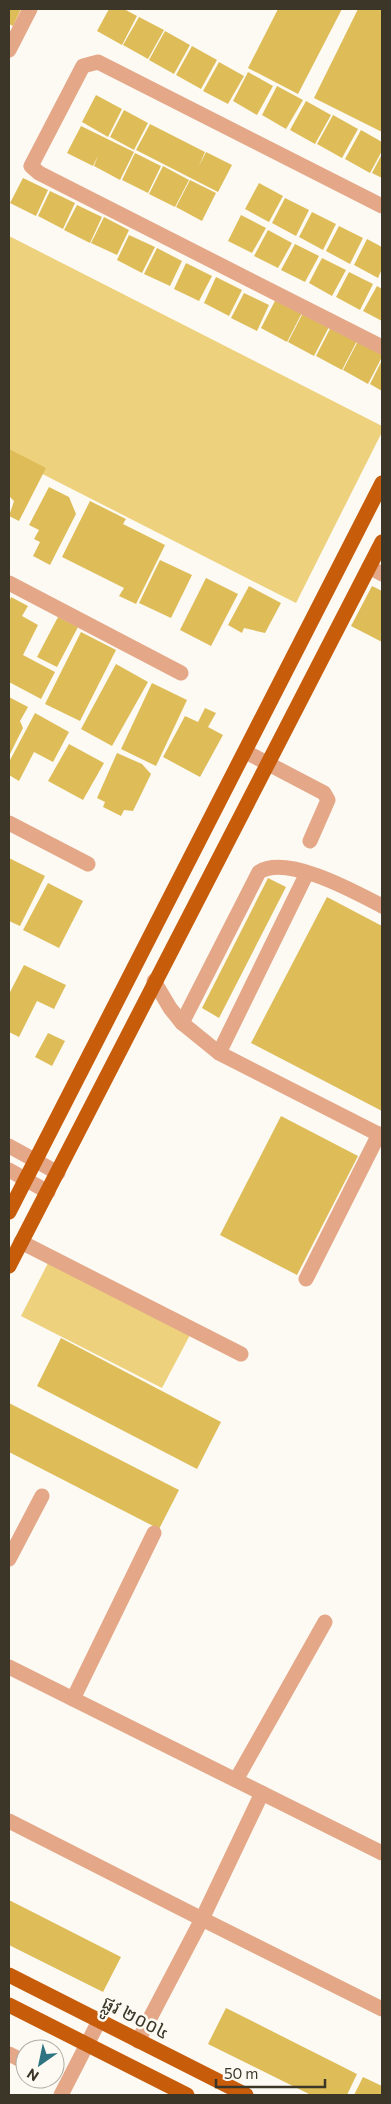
<svg xmlns="http://www.w3.org/2000/svg" width="391" height="2104" viewBox="0 0 391 2104" font-family="Commissioner,'Noto Sans Khmer',sans-serif">
  <rect width="100%" height="100%" fill="#fdfaf3"/>
  <!-- green -->
  <g fill="#eed17c">
    <polygon points="9,236 382,426 382,432 296,603 9,457"/>
    <polygon points="48,1263 190,1335 162,1388 21,1316"/>
  </g>
  <!-- building -->
  <g fill="#debd59">
    <polygon points="9,9 21,9 13,26 9,24"/>
    <polygon points="109,9 124,9 137,16 122,45 97,31"/>
    <polygon points="278,9 342,9 298,94 248,68"/>
    <polygon points="358,9 382,9 382,132 314,98"/>
    <polygon points="139,17 164,30 148,59 123,45"/>
    <polygon points="165,31 190,45 174,74 149,60"/>
    <polygon points="192,46 217,60 201,89 176,75"/>
    <polygon points="219,62 244,76 228,104 203,91"/>
    <polygon points="248,72 273,86 257,115 233,101"/>
    <polygon points="277,86 303,100 286,129 262,115"/>
    <polygon points="96,95 122,109 108,137 82,122"/>
    <polygon points="306,101 331,115 315,144 290,130"/>
    <polygon points="124,110 148,123 134,150 110,137"/>
    <polygon points="333,115 358,129 342,158 317,144"/>
    <polygon points="150,124 205,152 199,166 206,152 232,165 218,192 136,150"/>
    <polygon points="81,126 134,152 120,180 94,166 98,156 93,166 67,153"/>
    <polygon points="361,130 382,142 382,151 370,173 345,159"/>
    <polygon points="135,153 161,166 148,193 122,180"/>
    <polygon points="382,154 382,178 372,173"/>
    <polygon points="163,166 189,180 175,207 149,194"/>
    <polygon points="23,178 48,190 36,216 10,203"/>
    <polygon points="190,180 216,193 202,221 176,207"/>
    <polygon points="259,183 283,196 269,222 245,209"/>
    <polygon points="50,191 75,203 63,229 38,216"/>
    <polygon points="285,198 309,210 296,236 272,223"/>
    <polygon points="77,205 102,217 90,243 64,230"/>
    <polygon points="312,212 336,224 323,250 299,237"/>
    <polygon points="241,215 266,228 252,253 228,241"/>
    <polygon points="104,217 129,230 117,255 91,243"/>
    <polygon points="339,226 363,238 350,264 326,251"/>
    <polygon points="268,230 292,243 278,268 254,256"/>
    <polygon points="129,235 155,247 142,273 117,260"/>
    <polygon points="367,239 382,247 382,269 378,278 354,265"/>
    <polygon points="295,244 319,256 305,282 281,270"/>
    <polygon points="157,248 182,261 170,286 144,274"/>
    <polygon points="322,258 346,270 332,296 309,283"/>
    <polygon points="186,263 212,276 199,301 174,289"/>
    <polygon points="349,272 373,284 360,310 336,297"/>
    <polygon points="216,277 242,290 229,316 204,303"/>
    <polygon points="377,286 382,289 382,321 363,311"/>
    <polygon points="244,293 269,305 257,331 231,318"/>
    <polygon points="278,295 304,309 287,342 261,328"/>
    <polygon points="305,309 331,323 314,356 288,342"/>
    <polygon points="333,323 359,337 342,370 316,356"/>
    <polygon points="360,337 382,349 382,357 368,384 343,370"/>
    <polygon points="382,360 382,391 370,384"/>
    <polygon points="9,449 46,468 19,521 9,516 14,501 9,496"/>
    <polygon points="49,487 69,497 76,514 50,565 33,556 40,542 34,539 39,530 29,525"/>
    <polygon points="90,501 126,519 123,524 165,545 136,604 119,596 124,588 62,557"/>
    <polygon points="160,560 192,575 171,618 139,603"/>
    <polygon points="206,578 238,594 211,646 180,630"/>
    <polygon points="249,586 281,603 265,633 244,628 242,633 228,625"/>
    <polygon points="372,586 382,591 382,642 351,626"/>
    <polygon points="11,597 28,606 22,616 38,625 23,655 55,672 41,699 9,682 9,602"/>
    <polygon points="58,617 78,627 57,667 37,657"/>
    <polygon points="81,632 116,650 80,721 45,704"/>
    <polygon points="116,664 148,682 112,746 81,729"/>
    <polygon points="152,683 187,700 156,766 121,749"/>
    <polygon points="9,697 28,707 20,721 23,728 9,756"/>
    <polygon points="205,708 216,713 208,727 223,735 200,777 163,757 185,716 198,722"/>
    <polygon points="35,713 69,732 53,762 34,752 19,781 9,775 9,762"/>
    <polygon points="69,744 104,763 83,800 48,781"/>
    <polygon points="117,753 142,764 151,774 133,811 124,810 121,816 103,807 105,802 97,798"/>
    <polygon points="9,858 45,876 20,926 9,921"/>
    <polygon points="268,878 286,887 219,1018 202,1008"/>
    <polygon points="48,883 83,901 59,948 23,930"/>
    <polygon points="327,897 382,926 382,1111 251,1043"/>
    <polygon points="24,965 66,985 54,1009 37,1001 19,1037 9,1032 9,994"/>
    <polygon points="48,1033 65,1041 52,1066 35,1057"/>
    <polygon points="281,1116 358,1156 297,1275 220,1235"/>
    <polygon points="61,1338 221,1422 197,1469 37,1386"/>
    <polygon points="9,1403 179,1490 159,1529 9,1452"/>
    <polygon points="9,1900 121,1957 103,1992 9,1945"/>
    <polygon points="226,2008 357,2074 347,2095 311,2095 208,2044"/>
    <polygon points="363,2077 382,2086 382,2095 354,2095"/>
  </g>
  <g fill="none" stroke-linecap="round" stroke-linejoin="round">
    <!-- minor -->
    <g stroke="#e4a889" stroke-width="15">
      <polyline points="9,50 30,9"/>
      <polyline points="382,206 98,62 83,66 31,166 39,173 382,347"/>
      <polyline points="369,567 382,574"/>
      <polyline points="9,583 181,673"/>
      <polyline points="246,752 324,793 328,800 310,841"/>
      <polyline points="9,823 88,864"/>
      <polyline points="154,981 170,1008 182,1023 219,1053 382,1136"/>
      <path d="M182,1023L259,872C287,854 355,892 382,906"/>
      <polyline points="219,1053 307,873"/>
      <polyline points="9,1146 58,1173"/>
      <polyline points="9,1170 48,1192"/>
      <polyline points="21,1242 241,1354"/>
      <polyline points="306,1279 379,1134"/>
      <polyline points="9,1559 42,1496"/>
      <polyline points="9,1667 382,1853"/>
      <polyline points="73,1699 154,1533"/>
      <polyline points="236,1780 325,1622"/>
      <polyline points="262,1793 202,1919 382,2009"/>
      <polyline points="9,1821 202,1919 138,2041"/>
      <polyline points="9,2054 25,2062"/>
      <polyline points="61,2095 99,2021"/>
    </g>
    <!-- major -->
    <g stroke="#c75c0b" stroke-width="15">
      <polyline points="9,1212 382,483"/>
      <polyline points="9,1266 382,542"/>
      <polyline points="9,1975 246,2095"/>
      <polyline points="9,2005 187,2095"/>
    </g>
  </g>
  <g text-anchor="middle" stroke-width="5" stroke-linejoin="round" paint-order="stroke">
    <!-- street labels -->
    <g font-size="19" fill="#3b3628" stroke="#fdfaf3">
      <text transform="translate(136 2017) rotate(27)" y="7">ផ្លូវ ២០០៤</text>
    </g>
  </g>
  <!-- border -->
  <rect width="391" height="2104" fill="none" stroke="#3b3628" stroke-width="20"/>
  <!-- north arrow -->
  <g transform="translate(40 2064) rotate(213)"><circle r="24" fill="#fdfaf3" stroke="#afaca2"/>
  <path d="M0-4L9 19L0 12L-9 19Z" fill="#2e7581"/>
  <text y="-8" font-size="14" font-weight="bold" text-anchor="middle" fill="#3b3628">N</text>
  </g>
  <!-- scale -->
  <path d="M216 2079v8h109v-8" fill="none" stroke="#3b3628" stroke-width="2.5"/>
  <text x="224" y="2079" font-size="15" fill="#3b3628" stroke="#fdfaf3" stroke-width="4" paint-order="stroke">50 m</text>
</svg>
